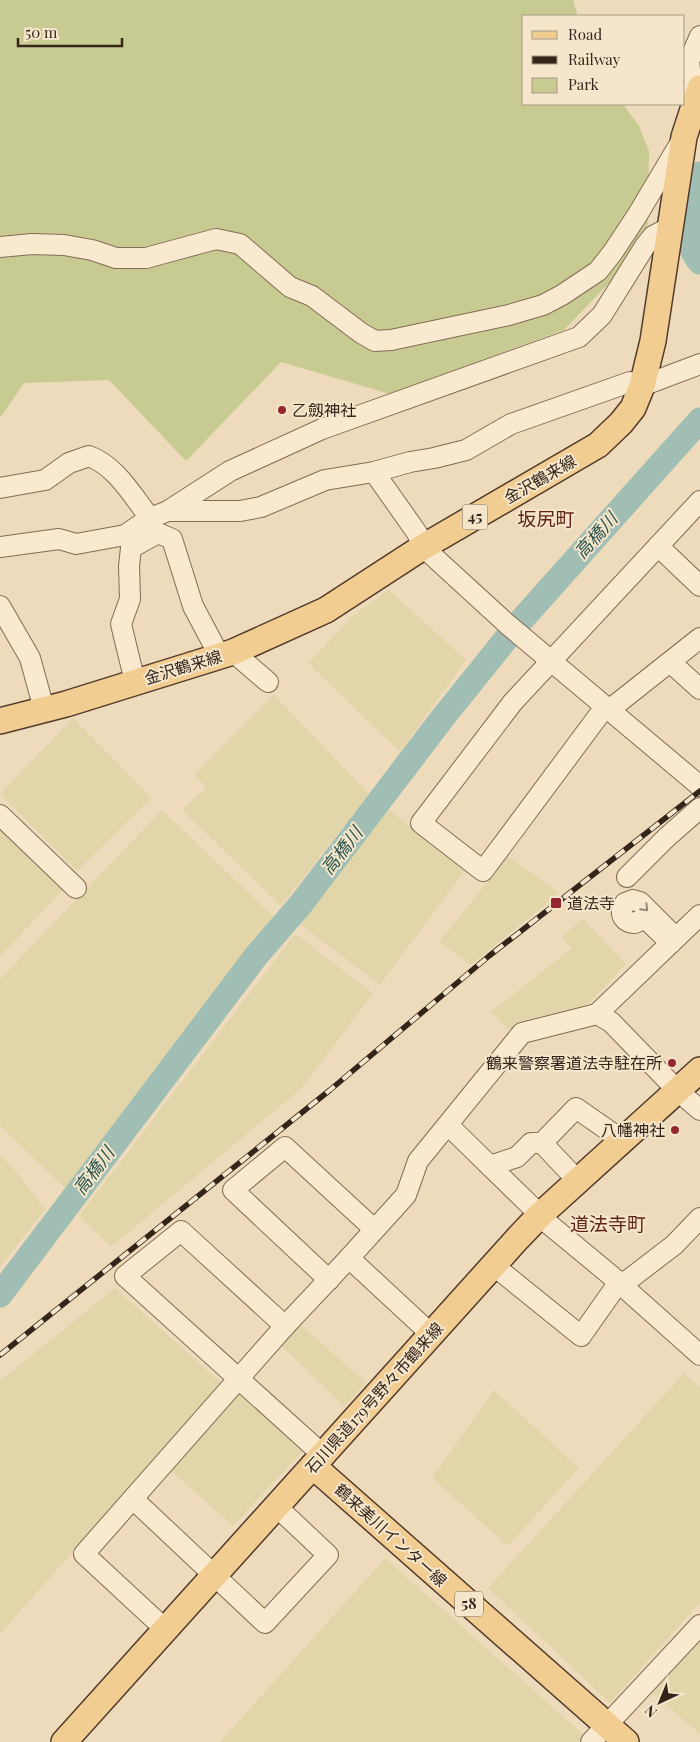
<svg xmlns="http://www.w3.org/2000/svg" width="700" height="1742" viewBox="0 0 700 1742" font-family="'Playfair Display','Noto Sans JP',serif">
  <rect width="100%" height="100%" fill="#eddbbc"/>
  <!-- farmland -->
  <g fill="#e3d5aa">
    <polygon points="389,590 466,660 400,752 308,663 354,615"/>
    <polygon points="274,695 369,794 281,906 182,810 206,787 194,775"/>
    <polygon points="73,718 152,798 77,871 0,794"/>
    <polygon points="386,808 466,869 380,985 297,922"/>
    <polygon points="162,810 275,918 66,1189 0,1126 0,979"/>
    <polygon points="0,825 66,887 0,956"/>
    <polygon points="508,856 559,893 471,965 439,942"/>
    <polygon points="583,919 626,964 581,1012 508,1029 491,1012 572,948 561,937"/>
    <polygon points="295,934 373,993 302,1088 111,1247 79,1216"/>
    <polygon points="0,1155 13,1168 45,1209 0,1267"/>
    <polygon points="115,1288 222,1384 0,1634 0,1381"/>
    <polygon points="300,1324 366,1383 344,1406 281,1345"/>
    <polygon points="684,1373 700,1387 700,1602 610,1703 488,1588"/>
    <polygon points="242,1389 306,1447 233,1526 170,1470"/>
    <polygon points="494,1390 579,1468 508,1546 432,1478"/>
    <polygon points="385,1558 586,1737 582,1742 220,1742"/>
    <polygon points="700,1640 700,1734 652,1693"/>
  </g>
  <!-- green -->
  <polygon fill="#c8cb91" points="0,0 573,0 578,16 524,16 524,104 623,104 639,126 649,151 648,224 628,263 564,330 390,394 281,362 186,461 109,380 24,383 0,418"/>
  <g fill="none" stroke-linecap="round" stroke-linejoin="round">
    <!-- river -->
    <g stroke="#a0beb3" stroke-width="25">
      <path d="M700,174C693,201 679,239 700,262"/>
      <polyline points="0,1295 256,956 301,904 441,720 518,624 700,420"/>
    </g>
    <!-- minor casing -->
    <g stroke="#856b56" stroke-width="22">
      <g id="minor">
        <polyline points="694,104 689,61 700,36"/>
        <polyline points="0,247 32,244 64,245 92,250 116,258 146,258 216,239 240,244 290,287 312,296 361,333 375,341 391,340 509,315 543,305 562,295 598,271 613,252 638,214 682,140"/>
        <polyline points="374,472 417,533 423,547 507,624 700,786"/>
        <path d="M0,488L45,480L69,463L89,456C116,466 132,495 150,518L168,511L230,471L322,429L579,337L602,315L645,246L653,236L670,227"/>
        <polyline points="168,511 240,511 261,507 325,480 374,472 410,462 434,458 466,450 511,424 630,382 642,386 700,364"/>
        <polyline points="658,546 700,586"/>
        <polyline points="0,547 59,539 76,544 125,535 150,518"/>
        <polyline points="0,606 30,658 44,709"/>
        <polyline points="233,652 268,682"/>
        <polyline points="670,662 700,689"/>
        <polyline points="135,682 121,624 130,599 129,566 131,548 158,533 172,539 193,606 219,655"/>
        <polyline points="605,707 483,871 421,823 513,702 700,501"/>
        <polyline points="609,710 700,638"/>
        <polyline points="0,815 76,888"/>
        <polyline points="627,877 666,838 700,808"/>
        <path d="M671,943L645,918L635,923C623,923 618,912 625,903L633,900L640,902L676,938"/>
        <polyline points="597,1014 700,915"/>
        <polyline points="448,1125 536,1211 539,1216 608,1273 700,1355"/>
        <polyline points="542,1143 578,1181"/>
        <polyline points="490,1166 517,1157 531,1143 542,1143 576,1108 622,1140"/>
        <polyline points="493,1265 581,1336 619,1282 627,1281 674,1245 700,1218"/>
        <polyline points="329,1280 233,1190 285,1147 374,1229"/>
        <polyline points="285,1326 181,1231 125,1276 323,1455"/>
        <polyline points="431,1334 349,1258 406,1195 418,1161 522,1033 597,1014 611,1022 678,1091 700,1110"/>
        <polyline points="133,1499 265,1623 328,1555 276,1506"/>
        <polyline points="165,1629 84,1554 285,1326 349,1258"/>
        <polyline points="591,1742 700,1625"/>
      </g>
    </g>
    <!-- major casing -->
    <g stroke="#523a2b" stroke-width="28">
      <g id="major">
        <polyline points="0,721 66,704 233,652 326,610 423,547 598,445 621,423 633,408 642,386 653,341 684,137 700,88"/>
        <polyline points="313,1466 626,1742"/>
        <polyline points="64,1742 518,1238 539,1216 700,1070"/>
      </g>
    </g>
    <!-- minor -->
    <use href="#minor" stroke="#f9e9cf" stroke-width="20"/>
    <!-- major -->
    <use href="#major" stroke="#f2cd92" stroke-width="25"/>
    <!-- rail casing -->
    <g stroke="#34251b" stroke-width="5.5">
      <polyline id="rail" points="0,1355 330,1090 489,956 700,791"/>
    </g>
    <!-- rail -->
    <use href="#rail" stroke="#f5e6cb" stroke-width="4" stroke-dasharray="11" stroke-linecap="butt"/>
  </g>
  <!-- one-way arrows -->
  <defs><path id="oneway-chevron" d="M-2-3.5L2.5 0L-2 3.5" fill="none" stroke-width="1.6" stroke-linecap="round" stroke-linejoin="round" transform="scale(1.25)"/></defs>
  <use stroke="#968775" href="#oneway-chevron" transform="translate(645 908) rotate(45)"/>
  <!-- markers -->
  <g fill="#94262f" stroke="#f5e6cb" stroke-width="2">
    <circle cx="282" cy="410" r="5"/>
    <rect x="550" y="897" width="12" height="12" rx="2.5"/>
    <circle cx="672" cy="1063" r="5"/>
    <circle cx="675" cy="1130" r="5"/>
  </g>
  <g text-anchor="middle" stroke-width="4" stroke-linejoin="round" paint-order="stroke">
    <!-- shield labels -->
    <g fill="#f5e6cb" stroke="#6e5f50" stroke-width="1">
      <rect x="462.5" y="504.5" width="25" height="25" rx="4"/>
      <rect x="455" y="1591.5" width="28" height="25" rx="4"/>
    </g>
    <g font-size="15" font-weight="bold" fill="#34251b">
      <text x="475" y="522">45</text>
      <text x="469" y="1609">58</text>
    </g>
    <!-- poi labels -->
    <g font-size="16" fill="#34251b" stroke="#f5e6cb" text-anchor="start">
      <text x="292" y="416">乙劔神社</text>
      <text x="567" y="909">道法寺</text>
      <text x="662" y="1069" text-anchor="end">鶴来警察署道法寺駐在所</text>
      <text x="665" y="1136" text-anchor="end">八幡神社</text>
    </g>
    <!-- street labels -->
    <g font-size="16" fill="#34251b" stroke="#f5e6cb">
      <text transform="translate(540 479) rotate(-30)" y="6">金沢鶴来線</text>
      <text transform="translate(183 667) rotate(-17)" y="6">金沢鶴来線</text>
      <text transform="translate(374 1398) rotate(-48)" y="6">石川県道179号野々市鶴来線</text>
      <text transform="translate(391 1535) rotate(42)" y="6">鶴来美川インター線</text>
    </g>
    <!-- water labels -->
    <g font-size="18" font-style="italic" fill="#2a544e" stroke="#f5e6cb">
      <text transform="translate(596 536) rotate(-48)" y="6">高橋川</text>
      <text transform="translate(342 851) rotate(-52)" y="6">高橋川</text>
      <text transform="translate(94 1171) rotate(-53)" y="6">高橋川</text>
    </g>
    <!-- quarter labels -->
    <g font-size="19" fill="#60241a" stroke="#f5e6cb">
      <text x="546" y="526">坂尻町</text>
      <text x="608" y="1231">道法寺町</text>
    </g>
  </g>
  <!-- legend -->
  <rect x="522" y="15" width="162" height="90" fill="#f5e6cb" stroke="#a89985"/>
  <rect x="532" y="31" width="25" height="8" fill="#f2cd92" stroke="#a89985"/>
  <text x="568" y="40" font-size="15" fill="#34251b">Road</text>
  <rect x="532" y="56" width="25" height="8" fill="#34251b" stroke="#a89985"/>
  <text x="568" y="65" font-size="15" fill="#34251b">Railway</text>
  <rect x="532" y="78" width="25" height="15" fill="#c8cb91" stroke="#a89985"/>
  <text x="568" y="90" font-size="15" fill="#34251b">Park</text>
  <!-- north arrow -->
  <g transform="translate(660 1702) rotate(224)" stroke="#f5e6cb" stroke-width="4" paint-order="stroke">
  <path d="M0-4L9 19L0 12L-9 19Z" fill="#34251b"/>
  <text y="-8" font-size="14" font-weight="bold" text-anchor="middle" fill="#34251b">N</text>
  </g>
  <!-- scale -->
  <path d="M18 38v8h104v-8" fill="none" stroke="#34251b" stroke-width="2.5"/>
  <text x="25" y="38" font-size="15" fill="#34251b" stroke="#f5e6cb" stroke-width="4" paint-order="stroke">50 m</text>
</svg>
